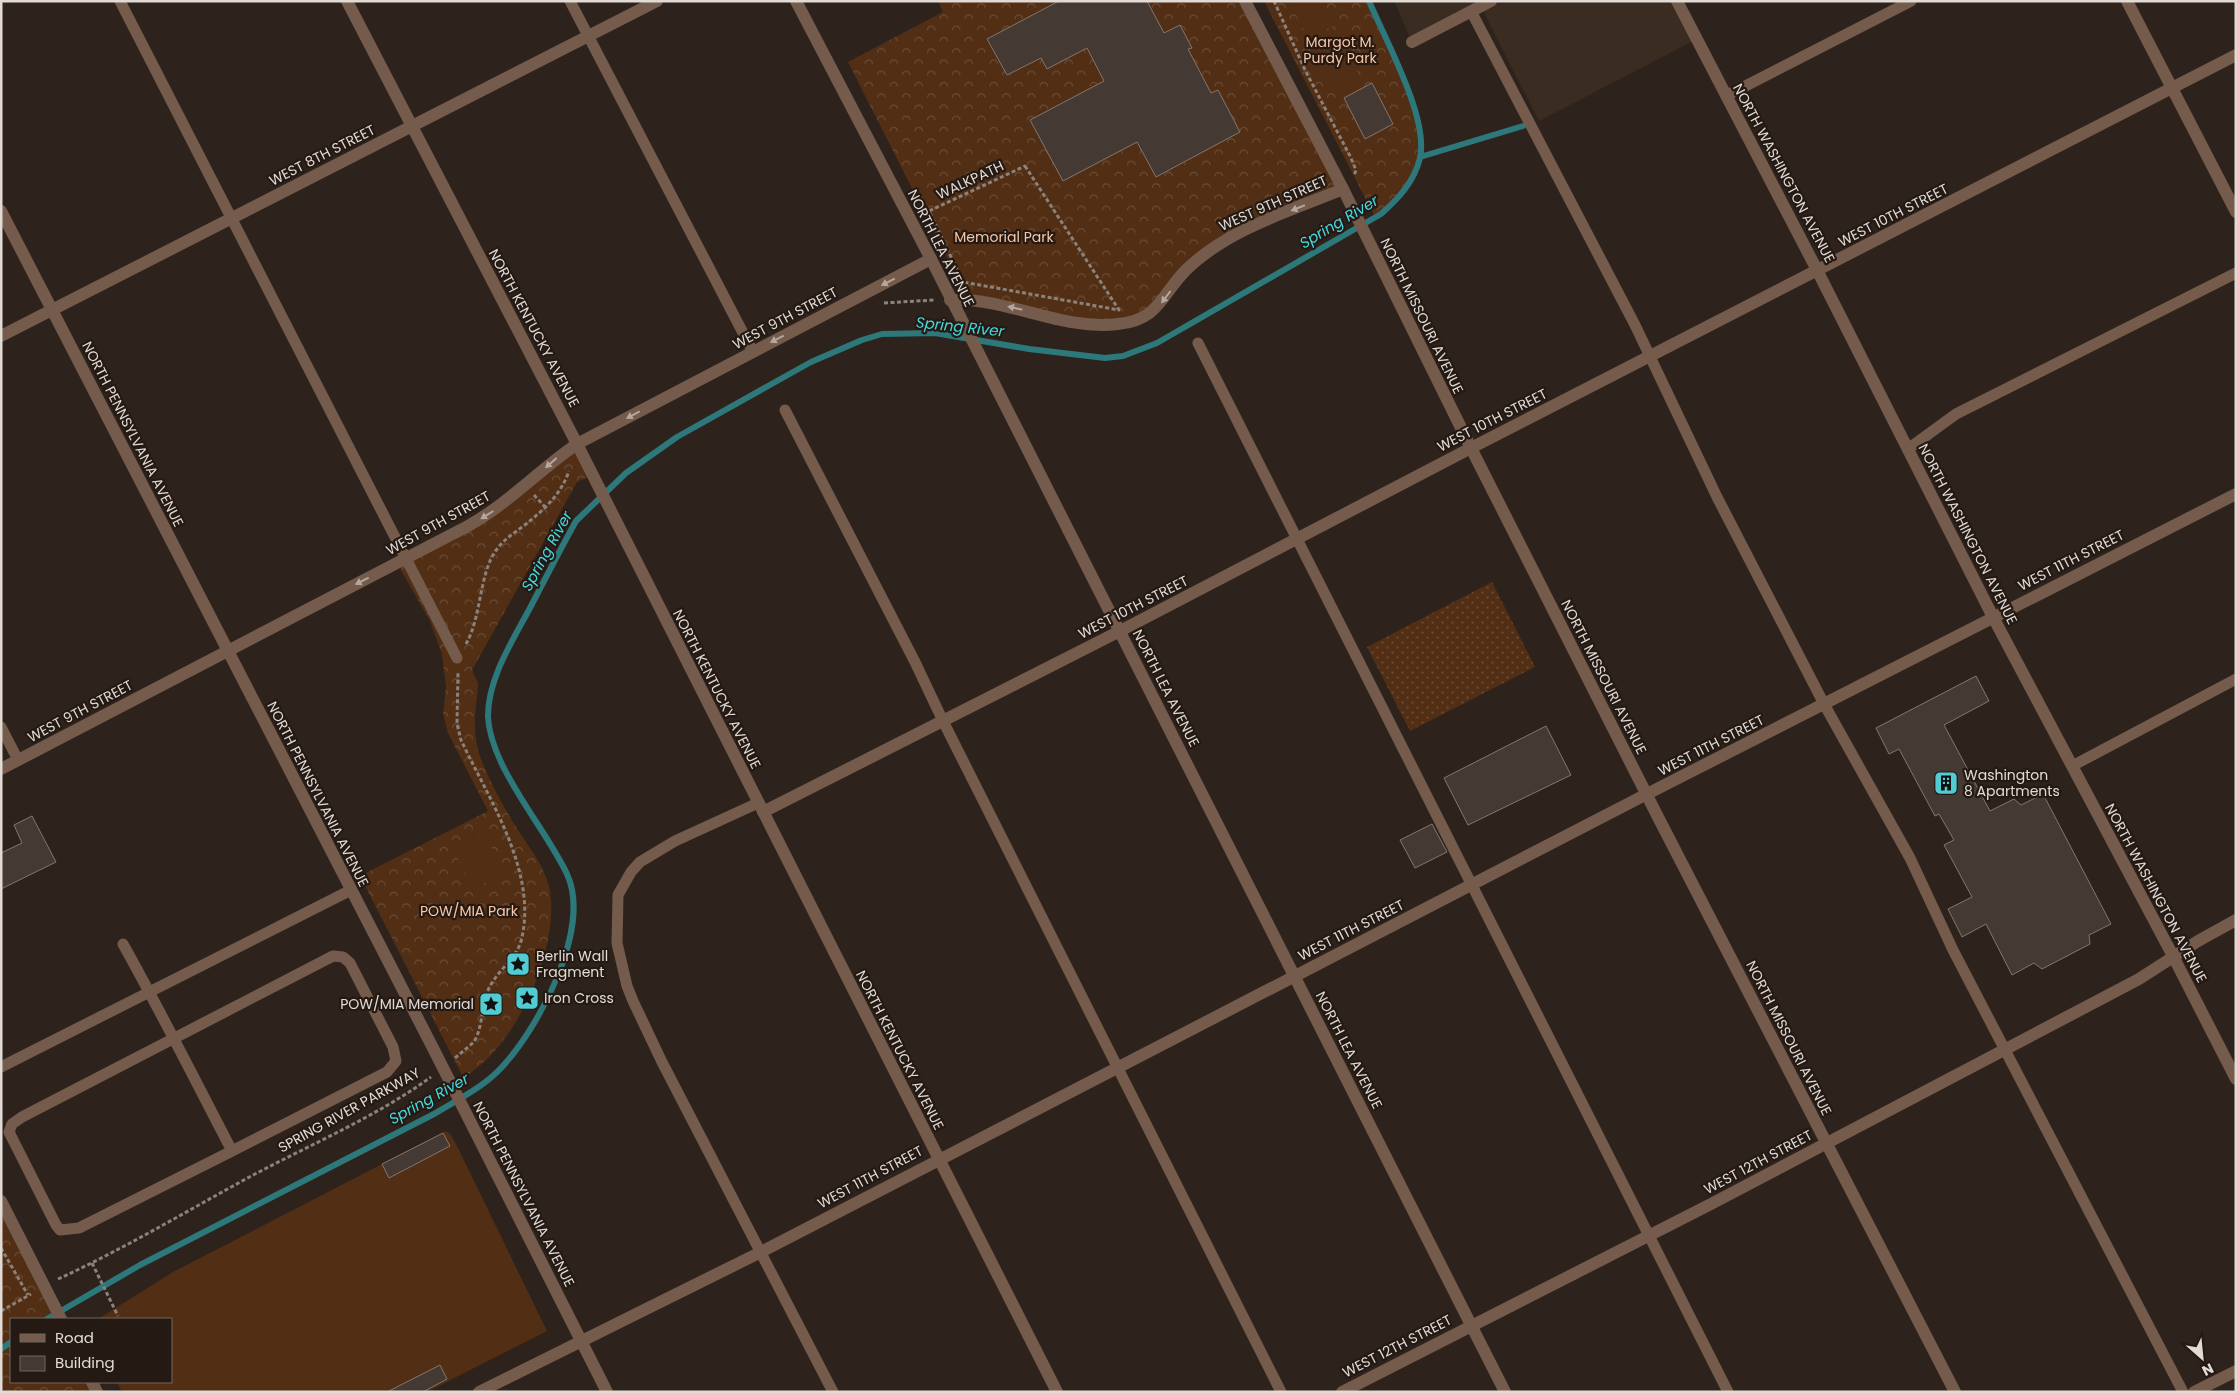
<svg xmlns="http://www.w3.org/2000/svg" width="2237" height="1393" viewBox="0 0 2237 1393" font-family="Poppins,sans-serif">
  <defs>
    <pattern id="grass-dots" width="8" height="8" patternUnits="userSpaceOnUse" patternTransform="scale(1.25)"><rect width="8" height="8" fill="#522e14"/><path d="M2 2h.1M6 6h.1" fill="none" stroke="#6b4c35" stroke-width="1.8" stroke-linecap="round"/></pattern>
    <pattern id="forest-crowns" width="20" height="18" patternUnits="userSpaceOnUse" patternTransform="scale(1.25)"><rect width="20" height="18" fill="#522e14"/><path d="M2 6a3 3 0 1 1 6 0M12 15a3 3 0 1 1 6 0" fill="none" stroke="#6b4c35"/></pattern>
  </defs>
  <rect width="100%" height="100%" fill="#2e231c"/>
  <!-- built -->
  <polygon fill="#3b2c22" points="1394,1 1677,1 1697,39 1539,121 1481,7 1412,42"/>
  <!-- grass -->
  <polygon fill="url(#grass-dots)" points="1492,582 1535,667 1410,731 1367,647"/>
  <!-- forest -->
  <g fill="url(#forest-crowns)">
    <polygon points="938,1 1245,1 1343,189 1221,243 1163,300 1118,324 972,300 961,285 848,62 943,12"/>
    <path d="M1264,1H1369C1378,23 1387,44 1397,65C1421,121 1441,179 1375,217Z"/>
    <path d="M577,444L593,475L577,482L472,670C474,675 477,680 478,684C478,690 477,697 476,703C474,723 474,741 481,759C490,782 503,806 516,827C527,845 544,865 549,886C562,944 516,1050 463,1077L360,876L488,811L448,733L443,714L446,687L442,654L430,621L397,563L468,526Z"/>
    <polygon points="1,1201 61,1319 11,1319 11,1382 92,1382 97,1392 1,1392"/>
  </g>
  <!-- pitch -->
  <g fill="#522e14">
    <polygon points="1289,1 1323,1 1335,25 1308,38"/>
    <polygon points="1339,36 1362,80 1337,93 1314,49"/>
    <polygon points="484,834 504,873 473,888 453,849"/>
    <polygon points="446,1131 451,1135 458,1148 547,1331 427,1392 122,1392 117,1382 171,1382 171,1319 98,1319 173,1272"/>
  </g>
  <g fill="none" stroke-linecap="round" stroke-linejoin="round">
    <!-- stream -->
    <g stroke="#2c787b" stroke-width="6">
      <polyline points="1420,157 1523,126"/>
      <path d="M47,1319L140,1265L434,1114C457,1100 484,1087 502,1067C539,1027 592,928 567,874C545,827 490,767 488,716C488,678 513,640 530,608C545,579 560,550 576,521L626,473L677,437L811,362L862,340L882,334L935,333L1029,349L1105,358L1123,356L1157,343L1381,214C1399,198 1414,182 1420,158C1429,118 1385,39 1369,1"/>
      <polyline points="1,1349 11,1342"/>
    </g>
  </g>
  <!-- building -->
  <g fill="#453a33" stroke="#83766e">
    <polygon points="1059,1 1147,1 1164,33 1180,25 1192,48 1188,49 1211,93 1218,90 1240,132 1156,177 1137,142 1063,181 1030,120 1104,81 1087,48 1047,69 1041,58 1007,75 987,39"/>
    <polygon points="1372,83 1393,124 1365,139 1344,98"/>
    <polygon points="1976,676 1989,701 1944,725 1990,811 2014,799 2021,805 2043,794 2111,924 2089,935 2090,944 2042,969 2034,963 2012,975 1986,924 1962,937 1948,909 1972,897 1944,845 1954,840 1939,814 1935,816 1899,749 1889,754 1876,728"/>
    <polygon points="1546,726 1571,775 1468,825 1444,778"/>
    <polygon points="32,816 56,862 1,889 1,853 22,843 14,825"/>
    <polygon points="1432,824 1447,852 1415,868 1400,840"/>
    <polygon points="443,1133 450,1146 389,1178 382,1164"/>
    <polygon points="440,1365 447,1379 423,1392 387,1392"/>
  </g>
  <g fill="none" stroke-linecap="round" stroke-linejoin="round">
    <!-- path -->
    <g stroke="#8b827c" stroke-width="3" stroke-dasharray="4 2.5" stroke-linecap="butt">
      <polyline points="1274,1 1305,70 1350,156 1356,170 1354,176"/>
      <polygon points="1025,166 1119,310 963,282 929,211"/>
      <polyline points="884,303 935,300"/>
      <polyline points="534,495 546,508"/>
      <path d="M466,644C482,616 479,572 497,549C505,538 516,532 526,524C545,509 561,494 569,471"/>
      <path d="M455,1058L474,1042L477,1036C483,1020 482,1003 489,988C498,970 516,959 521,941C539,873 488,798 461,740L457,724L458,672"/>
      <polyline points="1,1248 28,1295"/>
      <polyline points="92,1263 118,1316"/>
      <path d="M58,1279C126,1248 190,1209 255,1174C314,1143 377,1116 431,1077"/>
      <polyline points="1,1311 31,1294"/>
    </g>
    <!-- service -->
    <g stroke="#745b4b" stroke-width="11">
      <polyline points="120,1 457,658"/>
      <polyline points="570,1 753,352"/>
      <polyline points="1471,11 1635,325 1717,497 1824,704 1910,858 1953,950 2183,1392"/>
      <polyline points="1726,96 1911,1"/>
      <polyline points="1198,343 1728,1392"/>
      <polyline points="785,410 915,662 943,721 1281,1392"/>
      <polyline points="1908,449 1956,414 2236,273"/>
      <polyline points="1,727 18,760"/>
      <polyline points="2072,766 2236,679"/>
      <polyline points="758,803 675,841 640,862 631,872 618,895 617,943 627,986 633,1001 662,1062 833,1392"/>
      <path d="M123,944C161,1012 196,1082 232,1151L387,1072L396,1061L393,1047L350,963L343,957L333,956L22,1117L12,1124L9,1132L56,1225L60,1230L79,1228L232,1151"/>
      <polyline points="1,1067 351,890"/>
    </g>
    <!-- minor -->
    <g stroke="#745b4b" stroke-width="12">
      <polyline points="1245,1 1343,189 1471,448 1659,819 1955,1392"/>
      <polyline points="2127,1 2236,212"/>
      <polyline points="1412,42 1491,1"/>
      <polyline points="1,211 434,1050 607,1392"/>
      <path d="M950,300C1007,297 1061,331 1118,324C1159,320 1161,295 1186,270C1228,229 1290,211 1343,189"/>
      <path d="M1,769L468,526C509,503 539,470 577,444L931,259"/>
      <polyline points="763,812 1120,631 1471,448 2236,55"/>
      <polyline points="479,1392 761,1252 1647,794 2236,494"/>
      <polyline points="1342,1392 1711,1204 2139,979 2198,941 2236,920"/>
      <polyline points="2194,1392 2236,1371"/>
    </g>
    <!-- tertiary -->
    <g stroke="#745b4b" stroke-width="12">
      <polyline points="347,1 577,444 1057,1392"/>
      <polyline points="796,1 931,259 1505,1392"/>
      <polyline points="1677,1 1817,270 1993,617 2173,956 2236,1079"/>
      <polyline points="1,336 657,1"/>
      <polyline points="1,1201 61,1319"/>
      <polyline points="92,1382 97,1392"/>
    </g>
  </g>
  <!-- one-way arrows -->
  <defs><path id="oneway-solid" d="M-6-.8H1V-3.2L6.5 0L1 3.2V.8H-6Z" transform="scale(1.25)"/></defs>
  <g fill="#b5a79e">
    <use href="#oneway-solid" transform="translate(1298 208) rotate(158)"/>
    <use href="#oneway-solid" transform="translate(888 282) rotate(153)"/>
    <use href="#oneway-solid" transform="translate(1166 297) rotate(127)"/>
    <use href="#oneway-solid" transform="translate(1015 308) rotate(-167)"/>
    <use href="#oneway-solid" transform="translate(777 339) rotate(153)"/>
    <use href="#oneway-solid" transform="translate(633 415) rotate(152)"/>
    <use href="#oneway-solid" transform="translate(551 463) rotate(139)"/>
    <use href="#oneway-solid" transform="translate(487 515) rotate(148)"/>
    <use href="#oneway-solid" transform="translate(362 581) rotate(153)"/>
  </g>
  <!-- icons -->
  <defs>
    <g id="building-square" transform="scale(1.25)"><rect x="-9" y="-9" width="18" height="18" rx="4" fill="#51ccd2" stroke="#241a13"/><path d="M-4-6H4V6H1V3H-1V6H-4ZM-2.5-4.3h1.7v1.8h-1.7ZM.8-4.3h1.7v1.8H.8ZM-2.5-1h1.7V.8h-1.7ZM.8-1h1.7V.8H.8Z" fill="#111"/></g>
    <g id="sight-square" transform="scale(1.25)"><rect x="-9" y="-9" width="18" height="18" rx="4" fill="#51ccd2" stroke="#241a13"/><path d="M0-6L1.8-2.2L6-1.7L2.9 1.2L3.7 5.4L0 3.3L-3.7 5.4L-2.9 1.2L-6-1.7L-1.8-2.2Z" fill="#111"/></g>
  </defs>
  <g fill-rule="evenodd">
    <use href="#building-square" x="1946" y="783"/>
    <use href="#sight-square" x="518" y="964"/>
    <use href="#sight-square" x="527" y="998"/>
    <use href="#sight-square" x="491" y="1004"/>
  </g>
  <g text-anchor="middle" stroke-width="4.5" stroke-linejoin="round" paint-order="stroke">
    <!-- park labels -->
    <g font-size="14" fill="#f9c6a6" stroke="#241a13">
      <text x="1340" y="47">Margot M.<tspan x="1340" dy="16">Purdy Park</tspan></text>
      <text x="1004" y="242">Memorial Park</text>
      <text x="469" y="916">POW/MIA Park</text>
    </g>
    <!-- street labels -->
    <g font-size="14" fill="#e1dad5" stroke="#241a13">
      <text transform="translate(322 155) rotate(-27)" y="5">WEST 8TH STREET</text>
      <text transform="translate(1784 173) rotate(62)" y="5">NORTH WASHINGTON AVENUE</text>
      <text transform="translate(970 180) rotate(-25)" y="5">WALKPATH</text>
      <text transform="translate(1273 203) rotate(-24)" y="5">WEST 9TH STREET</text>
      <text transform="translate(1893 215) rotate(-27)" y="5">WEST 10TH STREET</text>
      <text transform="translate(941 248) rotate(63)" y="5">NORTH LEA AVENUE</text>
      <text transform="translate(1422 316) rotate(64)" y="5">NORTH MISSOURI AVENUE</text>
      <text transform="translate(785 318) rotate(-28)" y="5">WEST 9TH STREET</text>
      <text transform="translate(534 328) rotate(62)" y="5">NORTH KENTUCKY AVENUE</text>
      <text transform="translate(1492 420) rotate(-27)" y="5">WEST 10TH STREET</text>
      <text transform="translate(133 434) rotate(63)" y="5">NORTH PENNSYLVANIA AVENUE</text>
      <text transform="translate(438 523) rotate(-29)" y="5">WEST 9TH STREET</text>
      <text transform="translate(1968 534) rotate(63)" y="5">NORTH WASHINGTON AVENUE</text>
      <text transform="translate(2071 560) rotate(-27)" y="5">WEST 11TH STREET</text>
      <text transform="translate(1133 607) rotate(-27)" y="5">WEST 10TH STREET</text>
      <text transform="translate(1604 677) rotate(63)" y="5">NORTH MISSOURI AVENUE</text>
      <text transform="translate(1166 688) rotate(63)" y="5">NORTH LEA AVENUE</text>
      <text transform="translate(717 689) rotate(63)" y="5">NORTH KENTUCKY AVENUE</text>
      <text transform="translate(80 711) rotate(-28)" y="5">WEST 9TH STREET</text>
      <text transform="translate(1711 745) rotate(-27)" y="5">WEST 11TH STREET</text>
      <text transform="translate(318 794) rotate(63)" y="5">NORTH PENNSYLVANIA AVENUE</text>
      <text transform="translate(2156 893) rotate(62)" y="5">NORTH WASHINGTON AVENUE</text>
      <text transform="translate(1351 930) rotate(-27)" y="5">WEST 11TH STREET</text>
      <text transform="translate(1789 1038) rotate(63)" y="5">NORTH MISSOURI AVENUE</text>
      <text transform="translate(900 1050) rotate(63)" y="5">NORTH KENTUCKY AVENUE</text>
      <text transform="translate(1349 1050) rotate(63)" y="5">NORTH LEA AVENUE</text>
      <text transform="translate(349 1110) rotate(-29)" y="5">SPRING RIVER PARKWAY</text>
      <text transform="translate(1758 1162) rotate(-28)" y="5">WEST 12TH STREET</text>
      <text transform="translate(870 1177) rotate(-28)" y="5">WEST 11TH STREET</text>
      <text transform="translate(524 1194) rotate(63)" y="5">NORTH PENNSYLVANIA AVENUE</text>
      <text transform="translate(1397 1346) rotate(-27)" y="5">WEST 12TH STREET</text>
    </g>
    <!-- poi labels -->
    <g font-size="14" fill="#e1dad5" stroke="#241a13" text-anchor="start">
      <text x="1964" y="780">Washington<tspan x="1964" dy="16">8 Apartments</tspan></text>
      <text x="536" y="961">Berlin Wall<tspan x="536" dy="16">Fragment</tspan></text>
      <text x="544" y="1003">Iron Cross</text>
      <text x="474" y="1009" text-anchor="end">POW/MIA Memorial</text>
    </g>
    <!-- water labels -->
    <g font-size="15" font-style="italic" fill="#45d8df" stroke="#241a13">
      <text transform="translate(1339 222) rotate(-31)" y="5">Spring River</text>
      <text transform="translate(960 327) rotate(6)" y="5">Spring River</text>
      <text transform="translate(547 551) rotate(-61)" y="5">Spring River</text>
      <text transform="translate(429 1099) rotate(-29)" y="5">Spring River</text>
    </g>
  </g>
  <!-- border -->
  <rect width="2237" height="1393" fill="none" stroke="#e1dad5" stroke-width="5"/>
  <!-- legend -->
  <rect x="10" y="1318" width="162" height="65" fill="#241a13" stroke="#706761"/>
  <rect x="20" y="1334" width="25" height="8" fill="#745b4b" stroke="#706761"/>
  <text x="55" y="1343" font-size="15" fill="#e1dad5">Road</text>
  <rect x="20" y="1356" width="25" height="15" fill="#453a33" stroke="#706761"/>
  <text x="55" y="1368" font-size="15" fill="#e1dad5">Building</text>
  <!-- north arrow -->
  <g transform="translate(2202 1358) rotate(153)" stroke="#241a13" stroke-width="4" paint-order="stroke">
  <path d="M0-4L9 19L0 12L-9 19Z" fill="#e1dad5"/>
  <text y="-8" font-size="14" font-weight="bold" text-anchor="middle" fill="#e1dad5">N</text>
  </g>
</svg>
